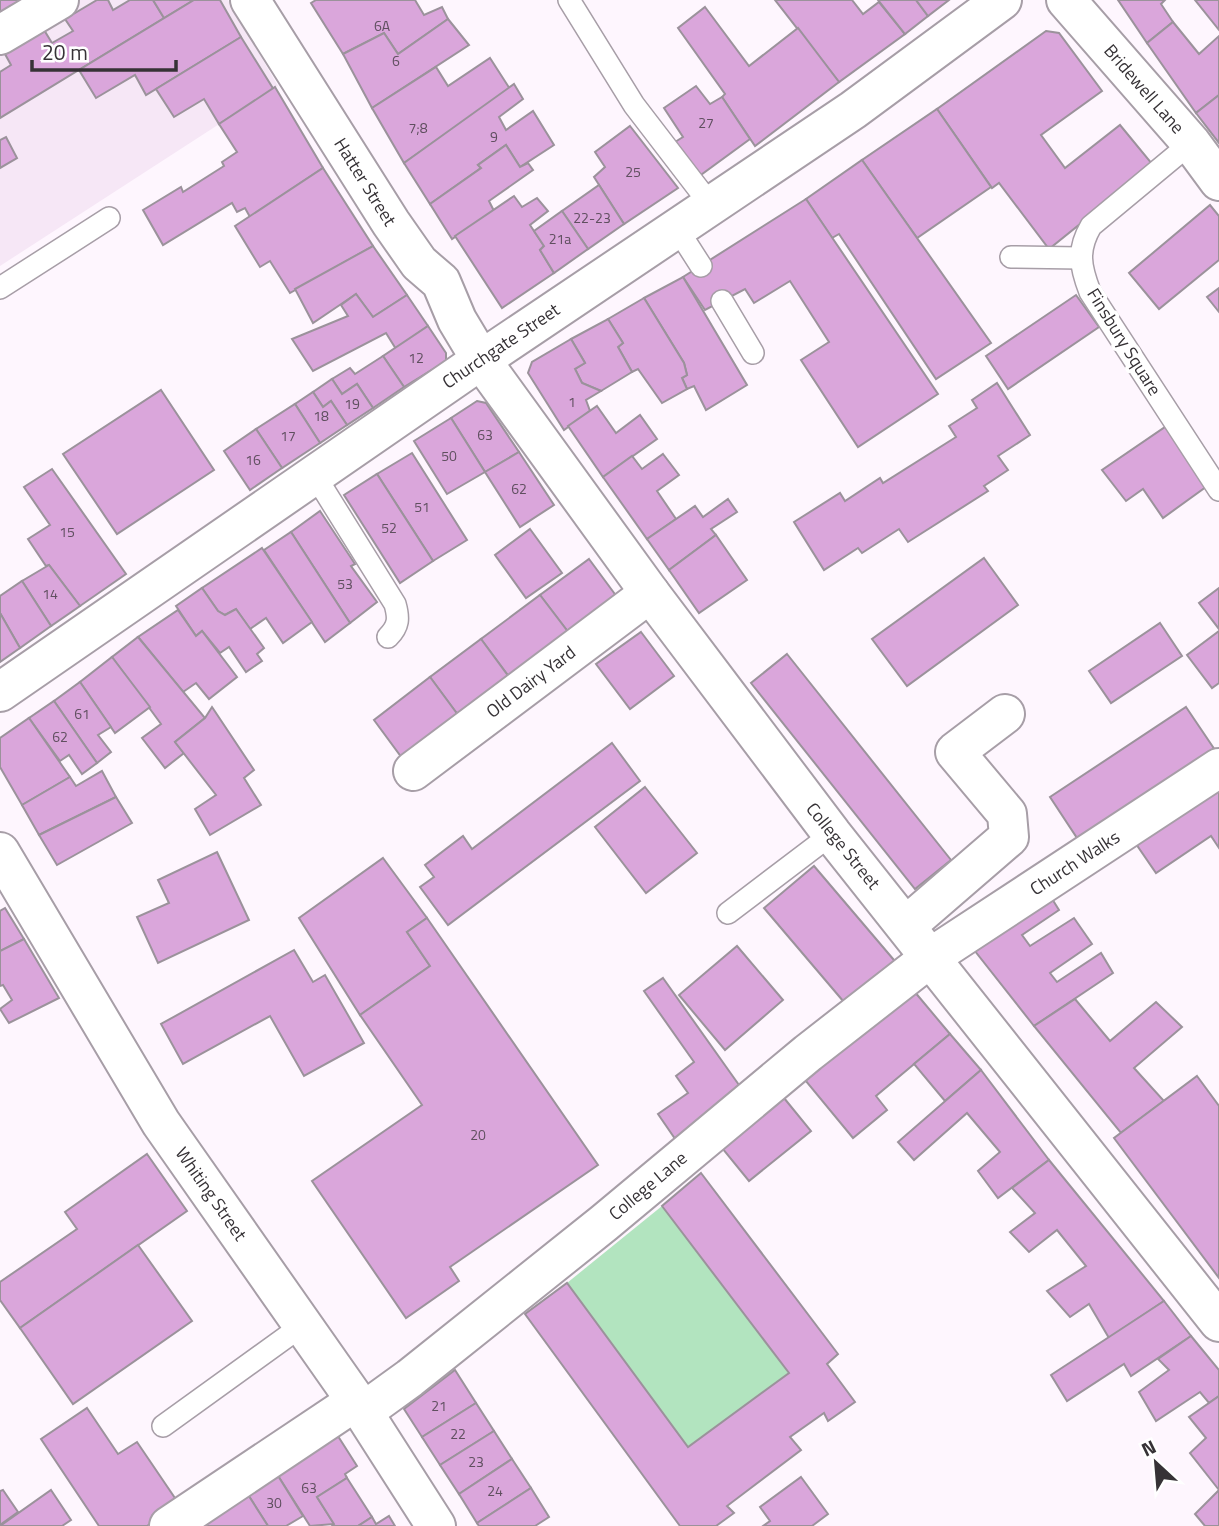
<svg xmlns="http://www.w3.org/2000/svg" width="1219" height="1526" viewBox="0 0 1219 1526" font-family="'Titillium Web',sans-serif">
  <rect width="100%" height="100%" fill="#fef6fe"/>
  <!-- built -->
  <polygon fill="#f6e7f6" points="0,0 228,0 278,86 0,266"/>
  <!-- green -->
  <polygon fill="#b2e4bf" points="662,1206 789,1373 688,1447 567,1283"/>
  <!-- building -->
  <g fill="#daa6db" stroke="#9b929b" stroke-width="2">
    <polygon points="0,0 26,0 0,15"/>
    <polygon points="97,0 108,0 113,10 130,0 153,0 164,18 0,118 0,72 11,65 5,54 44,30 52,43 73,31 65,19"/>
    <polygon points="153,0 194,0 164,18"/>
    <polygon points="194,0 220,0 241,37 146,95 135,75 96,98 79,70"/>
    <polygon points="316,0 415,0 424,15 442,7 448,19 398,54 384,33 343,54 311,3"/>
    <polygon points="775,0 852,0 863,14 879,2 905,34 839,82"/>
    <polygon points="878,0 916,0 928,16 905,34"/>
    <polygon points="916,0 949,0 928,16"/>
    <polygon points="1118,0 1165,0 1161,4 1173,22 1147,43"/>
    <polygon points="1195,0 1219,0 1219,30"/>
    <polygon points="705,7 749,66 798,28 839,82 755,146 722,97 725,94 678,28"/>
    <polygon points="448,19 469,45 372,108 343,54 384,33 398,54"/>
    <polygon points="1173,22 1199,54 1219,36 1219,95 1196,113 1147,43"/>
    <polygon points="1046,31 1059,33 1102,91 1041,135 1065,168 1120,125 1153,165 1049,249 999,183 992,188 937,109"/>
    <polygon points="241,37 274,90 219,124 204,99 174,117 156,89"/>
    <polygon points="490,58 510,89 404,163 372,108 436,67 448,86"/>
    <polygon points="514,84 523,99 499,117 506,130 533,111 554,145 520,167 506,145 478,165 481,168 430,204 404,163"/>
    <polygon points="696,86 710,104 722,97 750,139 698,177 675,142 683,137 664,108"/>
    <polygon points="275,87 323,168 250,217 245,208 237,212 232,203 163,245 143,210 181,187 183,192 224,166 222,162 237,152 219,124"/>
    <polygon points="1219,95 1219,143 1196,113"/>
    <polygon points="937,109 991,187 917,238 862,160"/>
    <polygon points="630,126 678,188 624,224 594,177 605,167 595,152"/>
    <polygon points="6,137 17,158 0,168 0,140"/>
    <polygon points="506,145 520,167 528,163 533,170 489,201 494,211 452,239 430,204 481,168 478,165"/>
    <polygon points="862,160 991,343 936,379 839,234 832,238 806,199"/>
    <polygon points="323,168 373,246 290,293 270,261 260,267 235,226"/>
    <polygon points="599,185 624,224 588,249 562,211"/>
    <polygon points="514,196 522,207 537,198 548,211 530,225 544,246 540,250 554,273 502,308 455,236"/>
    <polygon points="806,199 938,394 858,447 801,360 829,342 790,281 754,303 745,289 705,310 683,277"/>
    <polygon points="1210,205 1219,216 1219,260 1159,309 1129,273"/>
    <polygon points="562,211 588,249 554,273 540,250 544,246 534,231"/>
    <polygon points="373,246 407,295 373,317 356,294 313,323 295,289"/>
    <polygon points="683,277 747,385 706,410 694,386 687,389 682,378 687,375 684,363 644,298"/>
    <polygon points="1219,288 1219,312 1207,297"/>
    <polygon points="356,294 373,317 407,295 428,326 396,349 386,333 313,371 292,339 348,316 341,305"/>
    <polygon points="1076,295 1099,327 1008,389 986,356"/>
    <polygon points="644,298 684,363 687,375 682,378 687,389 662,403 638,369 632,372 618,347 623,343 608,319"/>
    <polygon points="608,319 623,343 618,347 632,372 601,391 582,383 575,369 585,363 571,339"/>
    <polygon points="428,326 446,353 446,361 404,387 383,356"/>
    <polygon points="571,339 585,363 575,369 582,383 601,391 586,400 590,411 564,430 528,373 532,362"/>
    <polygon points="383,356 404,387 373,408 357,384 342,394 332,379 350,368 355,374"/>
    <polygon points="332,379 342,394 357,384 373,408 347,425 331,401 323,407 313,392"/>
    <polygon points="997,383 1030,435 998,456 1008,470 984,486 988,491 908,542 899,529 862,553 858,548 824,570 794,522 840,493 845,501 880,478 883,483 956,437 949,426 977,408 972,400"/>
    <polygon points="161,390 214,470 117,534 63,454"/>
    <polygon points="313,392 323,407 331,401 347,425 320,443 295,404"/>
    <polygon points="477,401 486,403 519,452 485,472 451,418"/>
    <polygon points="295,404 320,443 282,468 256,429"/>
    <polygon points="597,406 616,433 640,415 657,439 603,477 568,426"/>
    <polygon points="451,418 485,472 447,494 414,441"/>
    <polygon points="1168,425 1210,484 1163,518 1143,489 1126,501 1102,470"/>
    <polygon points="256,429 282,468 250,490 224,451"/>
    <polygon points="519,452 554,505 520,527 485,472"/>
    <polygon points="412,453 467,540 433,561 377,474"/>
    <polygon points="663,454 679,475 657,491 676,519 647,539 603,477 632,456 642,469"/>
    <polygon points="52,469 126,574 80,606 49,565 46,566 28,539 50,525 24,487"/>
    <polygon points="377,474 433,561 400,583 344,495"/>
    <polygon points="728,499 737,512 711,529 716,535 669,570 647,539 695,506 703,517"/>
    <polygon points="320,511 355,564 351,566 377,602 350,623 291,532"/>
    <polygon points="530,529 562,573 526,598 495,555"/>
    <polygon points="291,532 350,623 325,642 264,550"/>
    <polygon points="716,535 747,580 699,613 669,570"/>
    <polygon points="262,548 312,622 283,643 266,618 250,629 236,609 225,615 218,611 202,588"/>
    <polygon points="984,558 1018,605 907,686 872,639"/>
    <polygon points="589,559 620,601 572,637 540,595"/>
    <polygon points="49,565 80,606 51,626 22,581"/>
    <polygon points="22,581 51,626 20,648 0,613 0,596"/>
    <polygon points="202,588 218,611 225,615 236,609 264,648 257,654 262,661 246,672 229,647 220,653 202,631 196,636 176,606"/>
    <polygon points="1219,588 1219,629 1199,603"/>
    <polygon points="540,595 572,637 512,681 481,639"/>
    <polygon points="178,610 196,636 202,631 237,677 209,699 196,683 183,692 138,637"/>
    <polygon points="0,613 20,648 0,662"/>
    <polygon points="1160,623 1182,656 1111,703 1089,671"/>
    <polygon points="1219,631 1219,683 1212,688 1187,655"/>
    <polygon points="641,632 674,676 630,709 596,664"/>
    <polygon points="138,637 205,718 175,742 184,753 165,768 142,738 161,724 112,657"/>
    <polygon points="481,639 512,681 461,719 430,677"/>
    <polygon points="787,654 951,860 915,889 751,683"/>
    <polygon points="112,657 150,707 115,733 80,682"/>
    <polygon points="430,677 461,719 405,762 374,720"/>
    <polygon points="80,682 111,727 98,735 111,752 97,763 54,701"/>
    <polygon points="54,701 97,763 82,774 69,755 60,761 29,718"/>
    <polygon points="212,707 254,770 244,778 261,805 210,835 195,809 216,795 175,742 205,718"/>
    <polygon points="1186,707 1217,753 1081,844 1050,797"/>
    <polygon points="29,718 70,777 22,805 0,767 0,738"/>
    <polygon points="612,743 640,781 448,925 420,887 434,877 425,865 463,836 472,849"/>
    <polygon points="102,771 116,797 39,835 22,805 70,777 76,786"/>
    <polygon points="1219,786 1219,848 1211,836 1156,873 1134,841"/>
    <polygon points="645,787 697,853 646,893 595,827"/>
    <polygon points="116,797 132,823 57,865 39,835"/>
    <polygon points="217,852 249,920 158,963 137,917 169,903 158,880"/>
    <polygon points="383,858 427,918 407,932 430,966 360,1015 299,918"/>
    <polygon points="814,866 905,973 855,1015 764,908"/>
    <polygon points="1049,894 1059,910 1022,935 1030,946 1074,918 1092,944 1050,973 1057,982 1101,953 1113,973 1034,1026 971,946"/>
    <polygon points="5,908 24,939 0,951 0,911"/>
    <polygon points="427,918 598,1165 450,1267 459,1281 406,1318 312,1181 422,1105 360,1015 430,966 407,932"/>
    <polygon points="24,939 59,998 9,1023 0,1009 12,1000 3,985 0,986 0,951"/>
    <polygon points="737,946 783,1000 725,1050 679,995"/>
    <polygon points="294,950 313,982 325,975 364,1043 304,1076 270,1016 183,1064 161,1024"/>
    <polygon points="663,978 744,1092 680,1146 658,1114 688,1093 676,1076 694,1062 644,991"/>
    <polygon points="914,991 950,1034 876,1096 887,1110 853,1138 805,1080"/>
    <polygon points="1075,999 1110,1041 1156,1002 1182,1027 1134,1068 1164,1101 1121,1133 1034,1026"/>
    <polygon points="950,1034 981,1070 945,1101 914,1064"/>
    <polygon points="981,1070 1049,1160 998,1198 978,1171 1000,1152 967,1113 914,1160 898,1142"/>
    <polygon points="1197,1076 1219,1106 1219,1278 1114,1138"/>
    <polygon points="784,1098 811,1131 749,1181 722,1148"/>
    <polygon points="147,1154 187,1211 20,1328 0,1300 0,1282 77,1229 65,1212"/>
    <polygon points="1049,1160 1164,1301 1109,1338 1089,1304 1070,1317 1047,1291 1086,1266 1057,1230 1029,1252 1010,1232 1035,1213 1012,1188"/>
    <polygon points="701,1173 838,1354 827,1364 855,1402 828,1421 824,1413 790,1437 801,1450 727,1506 734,1513 716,1526 680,1526 525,1314 567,1283 688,1447 789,1373 662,1206"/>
    <polygon points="138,1245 192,1321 73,1404 20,1328"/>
    <polygon points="1164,1301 1191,1336 1131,1376 1124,1364 1067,1401 1051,1375"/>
    <polygon points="1191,1336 1219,1370 1219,1396 1209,1403 1200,1392 1156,1421 1139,1392 1169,1370 1158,1359"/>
    <polygon points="455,1370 476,1403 422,1437 404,1409"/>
    <polygon points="1219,1396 1219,1526 1205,1526 1195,1514 1219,1490 1190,1453 1206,1438 1189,1417"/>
    <polygon points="476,1403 494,1431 440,1465 422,1437"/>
    <polygon points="87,1408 118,1454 137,1442 179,1504 147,1526 99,1526 41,1439"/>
    <polygon points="494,1431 512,1459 459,1494 440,1465"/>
    <polygon points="336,1433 357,1466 345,1474 347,1478 317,1497 334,1524 310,1526 275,1471"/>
    <polygon points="512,1459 531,1488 477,1523 459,1494"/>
    <polygon points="275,1471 303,1516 286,1526 268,1526 245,1490"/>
    <polygon points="801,1477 828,1514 812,1526 763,1526 770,1521 760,1507"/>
    <polygon points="347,1478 372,1517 358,1526 332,1526 334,1524 317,1497"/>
    <polygon points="531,1488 549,1517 535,1526 479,1526 477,1523"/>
    <polygon points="3,1490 18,1512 0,1525 0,1491"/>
    <polygon points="51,1490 71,1520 62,1526 0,1526"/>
    <polygon points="245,1490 268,1526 194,1526"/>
    <polygon points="389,1516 395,1526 358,1526 372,1517 376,1524"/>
  </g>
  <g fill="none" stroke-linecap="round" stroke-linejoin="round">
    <!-- lane casing -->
    <g stroke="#a79ea7" stroke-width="24">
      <g id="lane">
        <polyline points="569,0 634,105 710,204"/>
        <path d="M1191,143L1091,226C1077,250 1080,266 1090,292L1219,490"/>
        <polyline points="676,227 701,266"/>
        <polyline points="1011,257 1080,258"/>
        <polyline points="0,288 109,218"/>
        <polyline points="722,301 753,353"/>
        <path d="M314,474L395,604C399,618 399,626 388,637"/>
        <polyline points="728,913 832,834"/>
        <polyline points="163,1426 303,1325"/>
      </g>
    </g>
    <!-- street casing -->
    <g stroke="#a79ea7" stroke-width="42">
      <g id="street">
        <polyline points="250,0 391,223 419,263 441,282 457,320 481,360 650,593 832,834 1219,1322"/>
        <polyline points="1066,0 1191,143 1219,181"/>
        <polyline points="0,35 59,0"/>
        <polyline points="0,692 481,360 853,110 1002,0"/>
        <polyline points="413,771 650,593"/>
        <polyline points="0,852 161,1123 356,1401 436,1526"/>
        <polyline points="907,925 1009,837 1007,814 955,752 1005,714"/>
        <polyline points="363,1412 410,1378 604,1223 808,1053 931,957 1219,768"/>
        <polyline points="169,1526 356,1401"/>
      </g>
    </g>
    <!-- lane -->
    <use href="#lane" stroke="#fff" stroke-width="21"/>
    <!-- street -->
    <use href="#street" stroke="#fff" stroke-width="38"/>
  </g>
  <g text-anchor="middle" stroke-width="7" stroke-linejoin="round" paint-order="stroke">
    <!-- number labels -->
    <g font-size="14" fill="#5f4f5f">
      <text x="382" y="31">6A</text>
      <text x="396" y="66">6</text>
      <text x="706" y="128">27</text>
      <text x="418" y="133">7;8</text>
      <text x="494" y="142">9</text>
      <text x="633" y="177">25</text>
      <text x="592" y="223">22-23</text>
      <text x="560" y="244">21a</text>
      <text x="416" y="363">12</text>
      <text x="572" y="407">1</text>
      <text x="352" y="409">19</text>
      <text x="321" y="421">18</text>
      <text x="485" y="440">63</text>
      <text x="288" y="441">17</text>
      <text x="449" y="461">50</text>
      <text x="253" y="465">16</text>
      <text x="519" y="494">62</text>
      <text x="422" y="512">51</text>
      <text x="389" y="533">52</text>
      <text x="67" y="537">15</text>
      <text x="345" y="589">53</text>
      <text x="50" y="599">14</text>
      <text x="82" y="719">61</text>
      <text x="60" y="742">62</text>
      <text x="478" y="1140">20</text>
      <text x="439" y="1411">21</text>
      <text x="458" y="1439">22</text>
      <text x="476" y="1467">23</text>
      <text x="309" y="1493">63</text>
      <text x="495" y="1496">24</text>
      <text x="274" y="1508">30</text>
    </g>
    <!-- street labels -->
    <g font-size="18" fill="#363236" stroke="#fff">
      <text transform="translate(1144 89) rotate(49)" y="6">Bridewell Lane</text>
      <text transform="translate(365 182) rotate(58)" y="6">Hatter Street</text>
      <text transform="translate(1124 342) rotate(58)" y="6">Finsbury Square</text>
      <text transform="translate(501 346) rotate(-34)" y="6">Churchgate Street</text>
      <text transform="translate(531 682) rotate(-37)" y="6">Old Dairy Yard</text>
      <text transform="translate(843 846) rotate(51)" y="6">College Street</text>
      <text transform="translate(1075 863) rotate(-33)" y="6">Church Walks</text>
      <text transform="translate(648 1186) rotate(-40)" y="6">College Lane</text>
      <text transform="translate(211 1194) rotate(55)" y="6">Whiting Street</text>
    </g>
  </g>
  <!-- north arrow -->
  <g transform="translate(1156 1463) rotate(334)" stroke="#ffffff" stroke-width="5" paint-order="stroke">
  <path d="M0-5L12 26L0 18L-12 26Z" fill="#363236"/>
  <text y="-10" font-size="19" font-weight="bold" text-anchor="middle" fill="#363236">N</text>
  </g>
  <!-- scale -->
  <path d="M32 60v10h144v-10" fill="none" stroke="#363236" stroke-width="3.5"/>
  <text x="42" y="60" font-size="21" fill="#363236" stroke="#ffffff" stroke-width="5" paint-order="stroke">20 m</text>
</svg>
